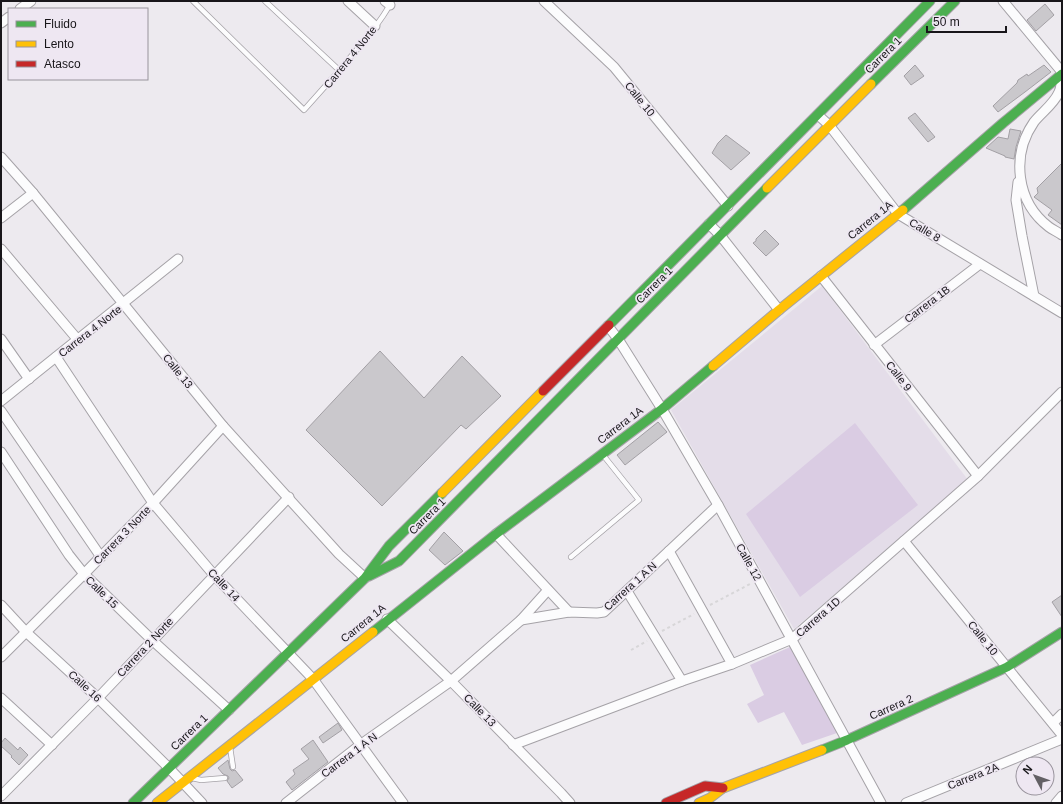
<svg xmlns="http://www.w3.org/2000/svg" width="1063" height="804" viewBox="0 0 1063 804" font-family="Helvetica,sans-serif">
  <rect width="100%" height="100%" fill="#edeaef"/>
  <!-- built -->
  <polygon fill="#e4dde9" points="822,286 968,480 794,629 671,410"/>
  <!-- green -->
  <g fill="#dacce3">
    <polygon points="855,423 918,505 800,597 746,514"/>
    <polygon points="790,647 837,733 802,745 784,712 758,723 747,704 764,695 750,665"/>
  </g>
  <!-- building -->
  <g fill="#cac8cc" stroke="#a3a0a5">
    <polygon points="1045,4 1054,15 1036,31 1027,20"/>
    <polygon points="915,65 924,76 911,85 904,76"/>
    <polygon points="1044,65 1051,72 1025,92 998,112 993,106 1017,83 1018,80 1027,74 1028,76"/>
    <polygon points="915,113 935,137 928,142 908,118"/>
    <polygon points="1010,129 1021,131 1016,147 1014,159 1005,157 1005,156 986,148 998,137 1008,139"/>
    <polygon points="726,135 750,153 731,170 712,153 718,143"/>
    <polygon points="1062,163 1062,225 1048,215 1052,210 1034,197 1038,193 1037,188"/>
    <polygon points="765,230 779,244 766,256 753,243 756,241 756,239"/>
    <polygon points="380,351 424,398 462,356 501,396 466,429 461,425 382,506 306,430"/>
    <polygon points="658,422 667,432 625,465 617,455"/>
    <polygon points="444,532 463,551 445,565 429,550"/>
    <polygon points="1062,595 1062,617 1052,602"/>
    <polygon points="338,723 342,730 323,743 319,737"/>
    <polygon points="5,738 18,750 20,747 28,755 19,765 11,757 12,756 1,746 1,743"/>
    <polygon points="313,740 328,762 292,790 286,782 295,774 293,770 309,759 301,749"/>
    <polygon points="228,760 230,769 232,771 235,770 243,780 232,788 227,781 229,778 228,776 223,774 218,768"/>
  </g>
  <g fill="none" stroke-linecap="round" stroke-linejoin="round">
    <!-- lane casing -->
    <g stroke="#a5a2a7" stroke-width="6">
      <g id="lane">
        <path d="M193,1L304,110C325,87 345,64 365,40C373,29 384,17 390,4"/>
        <polyline points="265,1 340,71"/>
        <polyline points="571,557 639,500 603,455"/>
        <polyline points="230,747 233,767"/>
        <polyline points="192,778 201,780 225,778"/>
      </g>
    </g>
    <!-- street casing -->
    <g stroke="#a5a2a7" stroke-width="11">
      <g id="street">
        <polyline points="348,1 375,26"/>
        <polyline points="385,1 390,5"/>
        <polyline points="544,1 614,67 728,206"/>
        <polyline points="1003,1 1062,72"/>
        <polyline points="20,9 31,1"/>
        <polyline points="1,23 9,17"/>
        <path d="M1062,80C1061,83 1061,88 1059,92C1054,104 1042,112 1034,122C1011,155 1016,202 1049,227C1053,230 1058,232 1062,235"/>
        <polyline points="818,115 829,125 898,214 1062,313"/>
        <polyline points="1,157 33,193 223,426 339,554 365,578"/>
        <polyline points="1018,182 1016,200 1022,236 1034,296"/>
        <polyline points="1,218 33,193"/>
        <polyline points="709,224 720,235 779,310"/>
        <polyline points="1,249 78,340"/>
        <polyline points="821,276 978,476"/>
        <polyline points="608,326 618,339 662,409 718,505 881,803"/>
        <polyline points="1,339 29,379"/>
        <polyline points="874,345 980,264"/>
        <polyline points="56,357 153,503 214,575 313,679 403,803"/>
        <polyline points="1,401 178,259"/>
        <polyline points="1,411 101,557"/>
        <polyline points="1,452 69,555 84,574 152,640 229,710"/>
        <polyline points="496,534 569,612"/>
        <polyline points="904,541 1062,735"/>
        <polyline points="669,551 732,664"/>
        <polyline points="627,591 682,681"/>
        <polyline points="1,605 26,632 98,698 169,768 202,803"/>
        <polyline points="387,619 451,681 561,793 570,803"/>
        <polyline points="521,620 569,612 597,613 604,612 718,505"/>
        <polyline points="1,657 84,574 153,503 223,426"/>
        <polyline points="1,698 52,745"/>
        <polyline points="1053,723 1062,714"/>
        <polyline points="513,745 682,681 732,664 792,639 978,476 1062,392"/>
        <polyline points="1,796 98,698 289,497"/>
        <polyline points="286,803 360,745 451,681 521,620 548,590"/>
        <polyline points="906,803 1062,739"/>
        <polyline points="1056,803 1062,796"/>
      </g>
    </g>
    <!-- fast casing -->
    <g stroke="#a5a2a7" stroke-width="11">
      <g id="fast">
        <polyline points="871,84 955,1"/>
        <polyline points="903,210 1003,123 1062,74"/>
        <polyline points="609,325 930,1"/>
        <polyline points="369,576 399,561 767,188"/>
        <polyline points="373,632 496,534 662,409 713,366"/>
        <polyline points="822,750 847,740 1007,667 1062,632"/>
        <polyline points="133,803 365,578 389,546 442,493"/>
      </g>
    </g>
    <!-- slow casing -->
    <g stroke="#a5a2a7" stroke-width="11">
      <g id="slow">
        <polyline points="767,188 871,84"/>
        <polyline points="713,366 779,310 903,210"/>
        <polyline points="442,493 543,391"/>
        <polyline points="157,803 373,632"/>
        <polyline points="699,803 710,798 723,788 822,750"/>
      </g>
    </g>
    <!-- jam casing -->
    <g stroke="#a5a2a7" stroke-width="11">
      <g id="jam">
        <polyline points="543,391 609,325"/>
        <polyline points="666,803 705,786 723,788"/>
      </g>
    </g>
    <!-- path -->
    <g stroke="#d7d6d8" stroke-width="2" stroke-dasharray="3 3" stroke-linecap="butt">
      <polyline points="710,605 750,584"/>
      <polyline points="662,631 694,614"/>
      <polyline points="631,650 647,641"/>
    </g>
    <!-- lane -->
    <use href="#lane" stroke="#fcfcfd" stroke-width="4.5"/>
    <!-- street -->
    <use href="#street" stroke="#fcfcfd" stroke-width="9"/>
    <!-- fast -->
    <use href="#fast" stroke="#4caf50" stroke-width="9"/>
    <!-- slow -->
    <use href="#slow" stroke="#ffc107" stroke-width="9"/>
    <!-- jam -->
    <use href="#jam" stroke="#c62828" stroke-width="9"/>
  </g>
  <g text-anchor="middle" stroke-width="3.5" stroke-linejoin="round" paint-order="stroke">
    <!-- street labels -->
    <g font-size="11" fill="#18161a" stroke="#eee7f2">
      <text transform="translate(883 55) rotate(-45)" y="4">Carrera 1</text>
      <text transform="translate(350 57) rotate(-51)" y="4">Carrera 4 Norte</text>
      <text transform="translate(640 99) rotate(51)" y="4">Calle 10</text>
      <text transform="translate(870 220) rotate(-39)" y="4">Carrera 1A</text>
      <text transform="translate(925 230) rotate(31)" y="4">Calle 8</text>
      <text transform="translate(654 285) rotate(-45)" y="4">Carrera 1</text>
      <text transform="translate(927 304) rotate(-37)" y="4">Carrera 1B</text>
      <text transform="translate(90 331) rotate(-38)" y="4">Carrera 4 Norte</text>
      <text transform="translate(178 371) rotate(51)" y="4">Calle 13</text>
      <text transform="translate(899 376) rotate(52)" y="4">Calle 9</text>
      <text transform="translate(620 425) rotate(-37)" y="4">Carrera 1A</text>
      <text transform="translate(427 516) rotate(-45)" y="4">Carrera 1</text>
      <text transform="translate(122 535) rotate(-46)" y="4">Carrera 3 Norte</text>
      <text transform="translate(749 562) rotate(61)" y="4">Calle 12</text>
      <text transform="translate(224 585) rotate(47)" y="4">Calle 14</text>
      <text transform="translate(630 586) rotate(-42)" y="4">Carrera 1 A N</text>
      <text transform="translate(102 592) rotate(44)" y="4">Calle 15</text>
      <text transform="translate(818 617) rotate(-41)" y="4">Carrera 1D</text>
      <text transform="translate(363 623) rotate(-39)" y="4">Carrera 1A</text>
      <text transform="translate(983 638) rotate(51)" y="4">Calle 10</text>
      <text transform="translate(145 647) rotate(-47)" y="4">Carrera 2 Norte</text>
      <text transform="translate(85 686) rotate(43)" y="4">Calle 16</text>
      <text transform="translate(891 707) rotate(-24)" y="4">Carrera 2</text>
      <text transform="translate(480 710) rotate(46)" y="4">Calle 13</text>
      <text transform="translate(189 732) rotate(-44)" y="4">Carrera 1</text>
      <text transform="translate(349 755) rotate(-37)" y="4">Carrera 1 A N</text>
      <text transform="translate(973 776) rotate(-22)" y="4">Carrera 2A</text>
    </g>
  </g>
  <!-- border -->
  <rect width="1063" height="804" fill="none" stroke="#18161a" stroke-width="4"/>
  <!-- legend -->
  <rect x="8" y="8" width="140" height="72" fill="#eee7f2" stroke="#98939c"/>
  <rect x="16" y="21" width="20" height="6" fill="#4caf50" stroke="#98939c"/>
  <text x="44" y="28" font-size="12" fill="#18161a">Fluido</text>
  <rect x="16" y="41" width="20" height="6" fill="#ffc107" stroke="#98939c"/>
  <text x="44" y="48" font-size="12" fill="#18161a">Lento</text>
  <rect x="16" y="61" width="20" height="6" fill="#c62828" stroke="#98939c"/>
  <text x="44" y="68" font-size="12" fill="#18161a">Atasco</text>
  <!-- north arrow -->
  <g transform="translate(1035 776) rotate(311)"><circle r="19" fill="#eee7f2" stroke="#98939c"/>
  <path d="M0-3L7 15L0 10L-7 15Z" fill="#636065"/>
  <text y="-6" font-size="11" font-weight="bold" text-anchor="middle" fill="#18161a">N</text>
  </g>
  <!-- scale -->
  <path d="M927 26v6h79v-6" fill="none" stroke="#18161a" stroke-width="2"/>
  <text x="933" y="26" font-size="12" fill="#18161a" stroke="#eee7f2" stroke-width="3" paint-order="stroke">50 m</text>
</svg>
